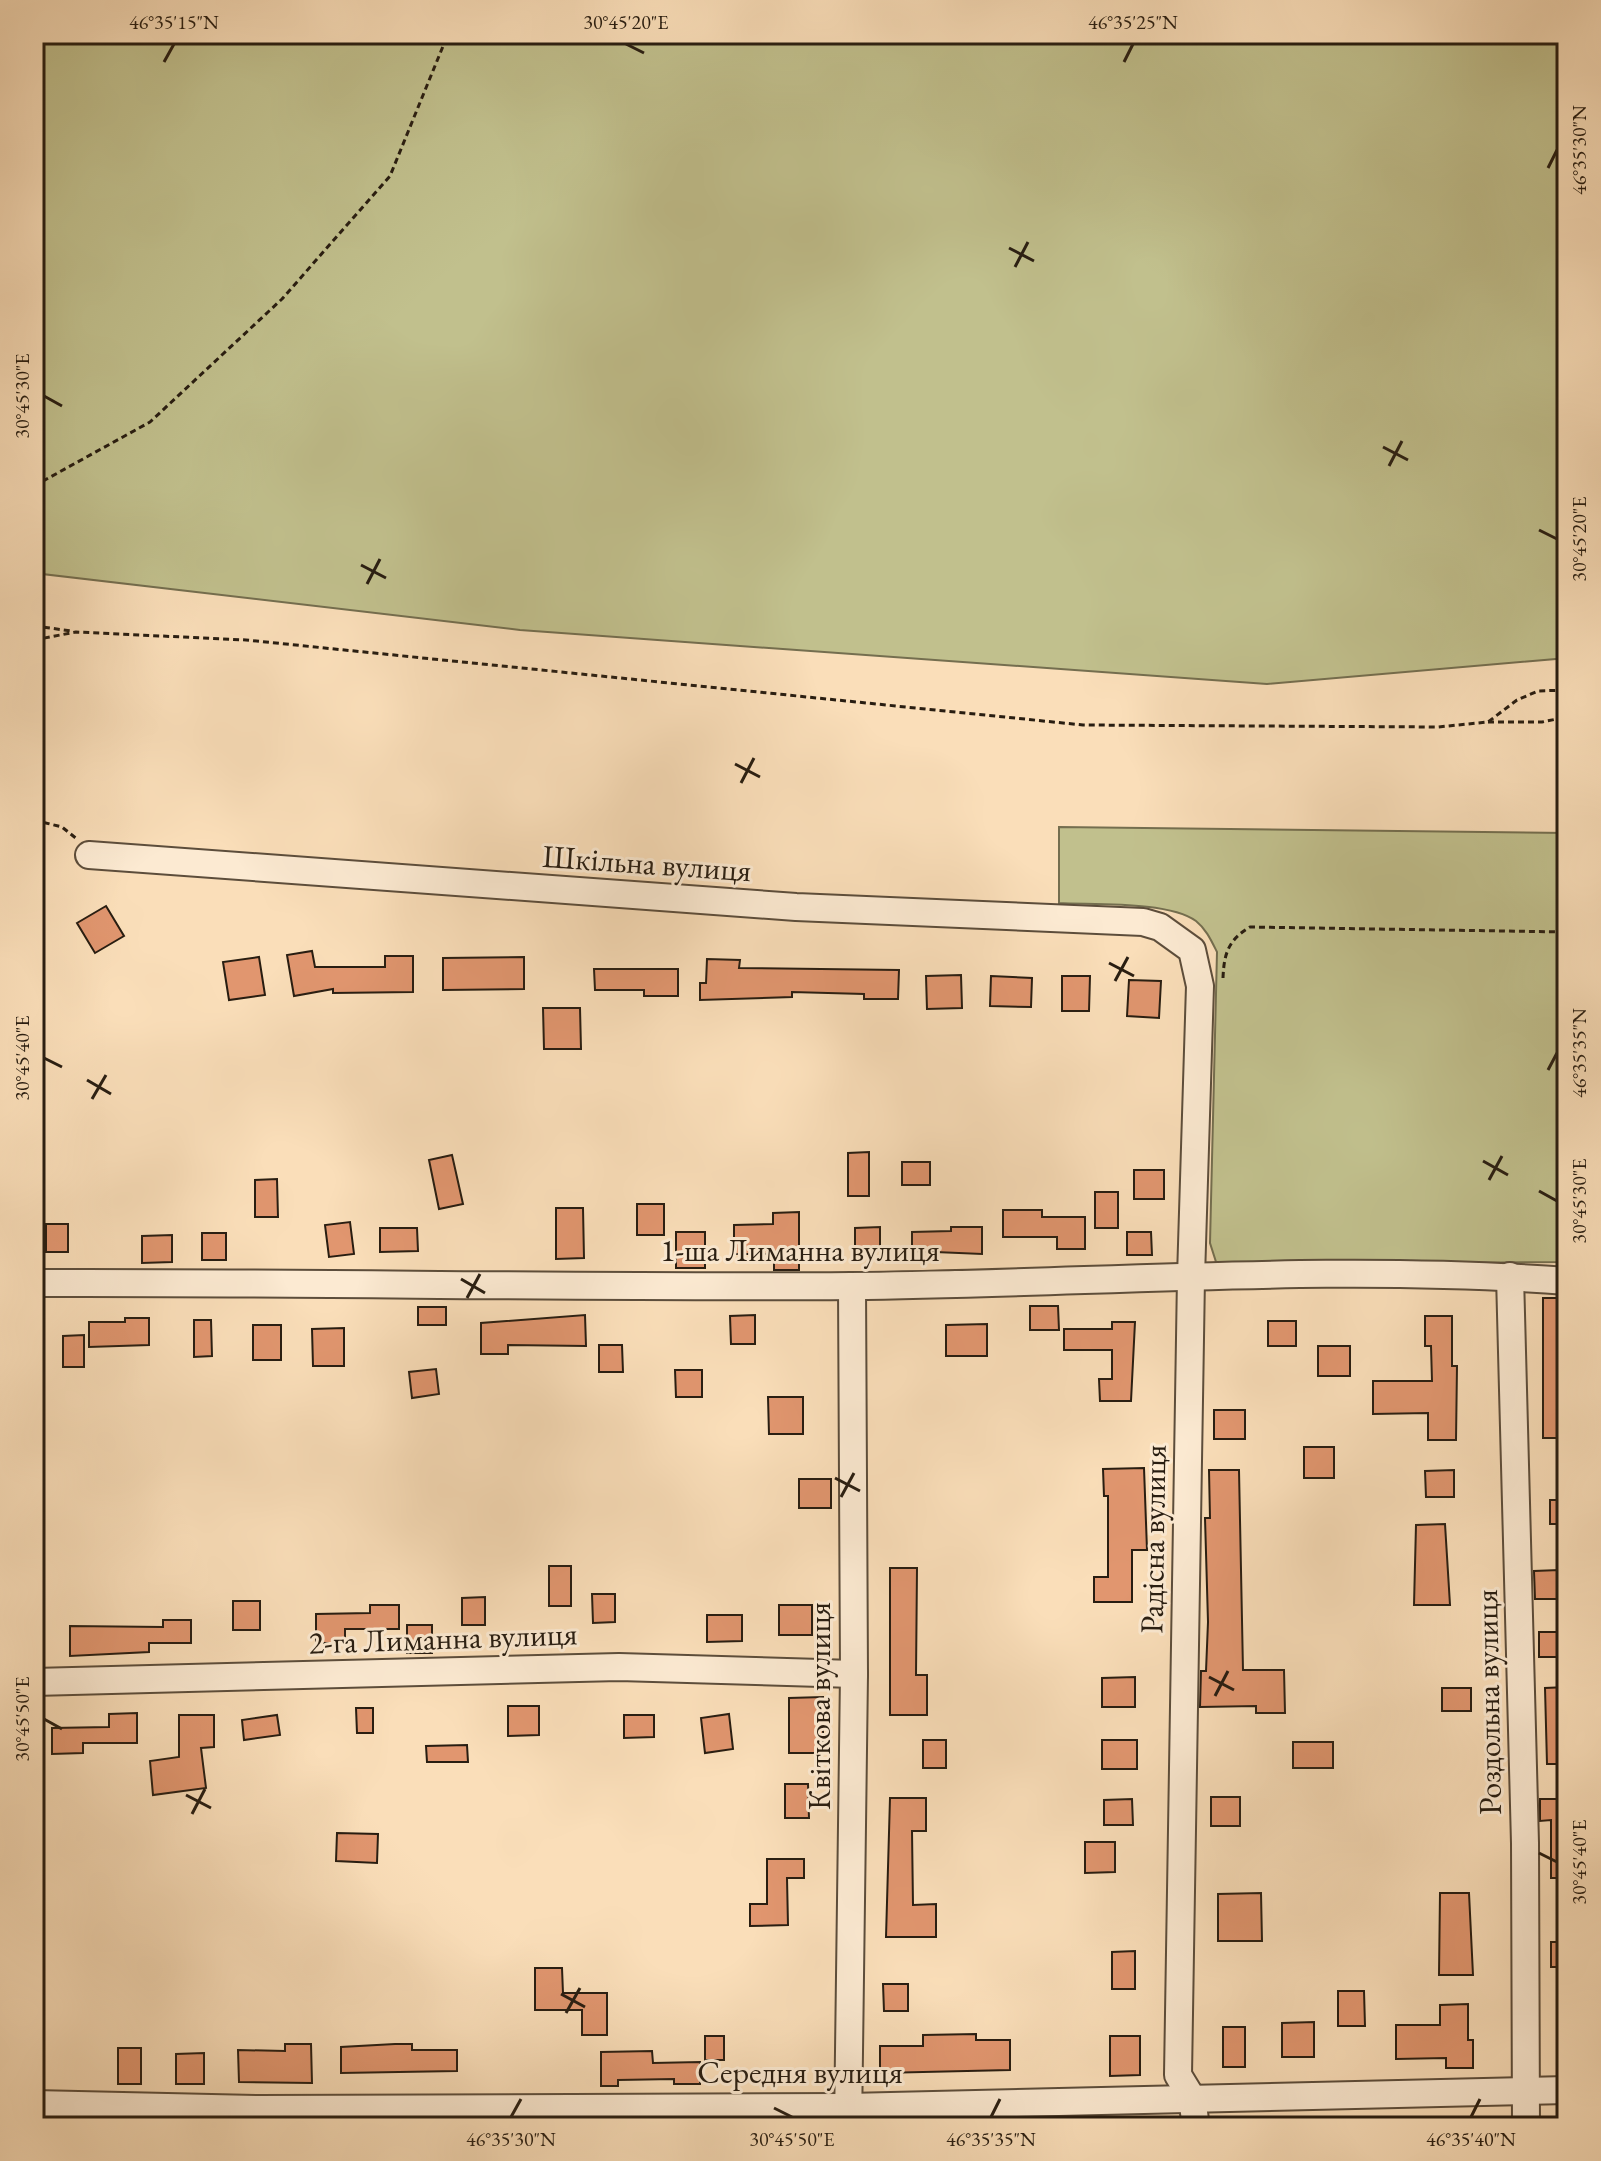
<svg xmlns="http://www.w3.org/2000/svg" width="1601" height="2161" viewBox="0 0 1601 2161" font-family="'EB Garamond',serif">
  <rect width="100%" height="100%" fill="#fadeb9"/>
  <filter id="stains"><feTurbulence type="fractalNoise" baseFrequency=".0025" numOctaves="4"/><feColorMatrix values="0 0 0 0 .2 0 0 0 0 .09 0 0 0 0 .02 0 0 0 .5 -.17"/></filter>
  <radialGradient id="worn" r=".72"><stop offset=".6" stop-color="#630" stop-opacity="0"/><stop offset="1" stop-color="#630" stop-opacity=".3"/></radialGradient>
  <!-- green -->
  <g fill="#c1c08d" stroke="#746e4f" stroke-width="2">
    <polygon points="34,34 1567,34 1567,658 1267,684 520,630 34,573"/>
    <path d="M1059,827L1567,833V1262L1217,1265L1210,1243L1217,952C1211,940 1206,929 1196,921C1169,901 1093,905 1059,903Z"/>
  </g>
  <!-- building -->
  <g fill="#e1966f" stroke="#281d11" stroke-width="2">
    <polygon points="106,906 124,936 95,953 77,923"/>
    <polygon points="312,951 315,967 385,967 385,956 413,956 413,992 333,993 333,989 294,996 287,955"/>
    <polygon points="259,957 265,995 229,1000 223,962"/>
    <polygon points="524,957 524,989 443,990 443,958"/>
    <polygon points="707,959 740,960 739,968 899,970 898,999 864,999 864,994 792,992 792,997 700,1000 700,983 706,983"/>
    <polygon points="594,969 678,969 678,996 644,996 644,990 595,990"/>
    <polygon points="961,975 962,1008 927,1009 926,976"/>
    <polygon points="991,976 1032,978 1031,1007 990,1006"/>
    <polygon points="1062,976 1090,976 1089,1011 1062,1011"/>
    <polygon points="1129,980 1161,981 1159,1018 1127,1016"/>
    <polygon points="543,1008 580,1008 581,1049 544,1049"/>
    <polygon points="869,1152 869,1196 848,1196 848,1153"/>
    <polygon points="452,1155 463,1204 439,1209 429,1160"/>
    <rect x="902" y="1162" width="28" height="23"/>
    <rect x="1134" y="1170" width="30" height="29"/>
    <polygon points="277,1179 278,1217 255,1217 255,1180"/>
    <rect x="1095" y="1192" width="23" height="36"/>
    <rect x="637" y="1204" width="27" height="31"/>
    <polygon points="556,1208 583,1208 584,1258 556,1259"/>
    <polygon points="1003,1210 1042,1210 1042,1217 1085,1217 1085,1249 1057,1249 1057,1237 1003,1237"/>
    <polygon points="799,1212 799,1270 774,1270 774,1254 734,1254 734,1225 773,1224 773,1213"/>
    <polygon points="350,1222 354,1254 329,1257 325,1225"/>
    <rect x="46" y="1224" width="22" height="28"/>
    <polygon points="880,1227 880,1247 855,1247 855,1228"/>
    <polygon points="951,1227 982,1227 982,1254 912,1251 912,1232 951,1231"/>
    <polygon points="380,1228 417,1228 418,1251 380,1252"/>
    <rect x="676" y="1232" width="29" height="36"/>
    <polygon points="1127,1232 1151,1232 1152,1255 1127,1255"/>
    <rect x="202" y="1233" width="24" height="27"/>
    <polygon points="172,1235 172,1262 142,1263 142,1236"/>
    <polygon points="1543,1298 1565,1298 1567,1438 1543,1438"/>
    <polygon points="1030,1306 1058,1306 1059,1330 1030,1330"/>
    <rect x="418" y="1307" width="28" height="18"/>
    <polygon points="585,1315 586,1346 508,1345 508,1354 481,1354 481,1323"/>
    <polygon points="755,1315 755,1344 731,1344 730,1316"/>
    <polygon points="1425,1316 1452,1316 1452,1366 1457,1366 1456,1440 1428,1440 1428,1413 1373,1414 1373,1381 1432,1381 1431,1346 1425,1346"/>
    <polygon points="125,1318 149,1318 149,1345 89,1347 89,1322 125,1322"/>
    <polygon points="194,1320 211,1320 212,1356 194,1357"/>
    <rect x="1268" y="1321" width="28" height="25"/>
    <polygon points="1112,1322 1135,1322 1131,1401 1100,1401 1099,1379 1112,1379 1112,1350 1064,1350 1064,1329 1112,1329"/>
    <polygon points="987,1324 987,1356 946,1356 946,1325"/>
    <rect x="253" y="1325" width="28" height="35"/>
    <polygon points="344,1328 344,1366 313,1366 312,1329"/>
    <polygon points="84,1335 84,1367 63,1367 63,1336"/>
    <polygon points="599,1345 622,1345 623,1372 599,1372"/>
    <rect x="1318" y="1346" width="32" height="30"/>
    <polygon points="436,1369 439,1394 412,1398 409,1372"/>
    <polygon points="675,1370 702,1370 702,1397 676,1397"/>
    <polygon points="768,1397 803,1397 803,1434 769,1434"/>
    <rect x="1214" y="1410" width="31" height="29"/>
    <rect x="1304" y="1447" width="30" height="31"/>
    <polygon points="1144,1468 1147,1550 1132,1550 1132,1602 1094,1602 1094,1577 1108,1577 1108,1496 1104,1496 1103,1469"/>
    <polygon points="1209,1470 1239,1470 1243,1670 1284,1670 1285,1713 1256,1713 1256,1706 1200,1707 1201,1671 1206,1671 1208,1622 1205,1518 1210,1518"/>
    <polygon points="1454,1470 1454,1497 1426,1497 1425,1471"/>
    <rect x="799" y="1479" width="32" height="29"/>
    <rect x="1550" y="1500" width="17" height="24"/>
    <polygon points="1445,1524 1450,1605 1414,1605 1416,1525"/>
    <rect x="549" y="1566" width="22" height="40"/>
    <polygon points="890,1568 917,1568 916,1675 927,1675 927,1715 890,1715"/>
    <polygon points="1559,1570 1559,1599 1535,1599 1534,1571"/>
    <polygon points="592,1594 615,1594 615,1622 593,1623"/>
    <polygon points="485,1597 485,1625 462,1625 462,1598"/>
    <rect x="233" y="1601" width="27" height="29"/>
    <polygon points="370,1605 399,1605 399,1629 345,1629 345,1643 316,1643 316,1614 370,1613"/>
    <rect x="779" y="1605" width="33" height="30"/>
    <polygon points="707,1615 742,1615 742,1641 707,1642"/>
    <polygon points="163,1620 191,1620 191,1643 149,1643 149,1652 70,1656 70,1626 163,1627"/>
    <rect x="407" y="1625" width="25" height="28"/>
    <rect x="1539" y="1632" width="28" height="25"/>
    <polygon points="1135,1677 1135,1707 1102,1707 1102,1678"/>
    <polygon points="1567,1687 1567,1764 1547,1764 1545,1688"/>
    <rect x="1442" y="1688" width="29" height="23"/>
    <polygon points="823,1697 823,1753 789,1753 789,1698"/>
    <polygon points="508,1706 539,1706 539,1735 508,1736"/>
    <polygon points="356,1708 373,1708 373,1733 357,1733"/>
    <polygon points="137,1713 137,1743 83,1743 83,1753 52,1754 52,1728 109,1727 109,1714"/>
    <polygon points="729,1714 733,1749 705,1753 701,1718"/>
    <polygon points="179,1715 214,1715 214,1747 201,1748 206,1788 153,1795 150,1761 179,1757"/>
    <polygon points="277,1715 280,1735 244,1740 242,1720"/>
    <polygon points="624,1715 654,1715 654,1737 624,1738"/>
    <rect x="923" y="1740" width="23" height="28"/>
    <rect x="1102" y="1740" width="35" height="29"/>
    <rect x="1293" y="1742" width="40" height="26"/>
    <polygon points="467,1745 468,1762 427,1762 426,1746"/>
    <polygon points="785,1784 808,1784 809,1818 785,1818"/>
    <rect x="1211" y="1797" width="29" height="29"/>
    <polygon points="890,1798 926,1798 926,1831 912,1831 913,1905 936,1904 936,1937 886,1937"/>
    <polygon points="1132,1799 1133,1825 1104,1825 1104,1800"/>
    <polygon points="1540,1799 1567,1799 1567,1878 1551,1878 1551,1820 1540,1821"/>
    <polygon points="337,1833 378,1834 377,1863 336,1861"/>
    <polygon points="1085,1842 1115,1842 1115,1872 1085,1873"/>
    <polygon points="767,1859 804,1859 804,1878 787,1878 788,1925 750,1926 750,1904 767,1904"/>
    <polygon points="1261,1893 1262,1941 1218,1941 1218,1894"/>
    <polygon points="1440,1893 1469,1893 1473,1975 1439,1975"/>
    <rect x="1551" y="1942" width="16" height="25"/>
    <polygon points="1135,1951 1135,1989 1112,1989 1112,1952"/>
    <polygon points="535,1968 562,1968 563,1993 607,1993 607,2035 582,2035 582,2010 535,2010"/>
    <polygon points="883,1984 908,1984 908,2011 884,2011"/>
    <polygon points="1338,1991 1364,1991 1365,2026 1338,2026"/>
    <polygon points="1468,2004 1468,2040 1473,2040 1473,2068 1446,2068 1446,2058 1396,2059 1396,2025 1440,2025 1440,2005"/>
    <polygon points="1314,2022 1314,2057 1282,2057 1282,2023"/>
    <rect x="1223" y="2027" width="22" height="40"/>
    <polygon points="976,2034 976,2040 1010,2040 1010,2070 880,2073 880,2046 923,2046 923,2035"/>
    <rect x="705" y="2036" width="19" height="24"/>
    <polygon points="1110,2036 1140,2036 1140,2075 1110,2076"/>
    <polygon points="285,2044 311,2044 312,2083 239,2082 238,2050 285,2051"/>
    <polygon points="395,2044 412,2044 412,2050 457,2050 457,2071 341,2073 341,2047"/>
    <rect x="118" y="2048" width="23" height="36"/>
    <polygon points="652,2051 653,2063 700,2062 700,2084 674,2084 674,2079 618,2080 618,2086 601,2086 601,2052"/>
    <polygon points="204,2053 204,2084 176,2084 176,2054"/>
  </g>
  <g fill="none" stroke-linecap="round" stroke-linejoin="round">
    <!-- minor casing -->
    <g stroke="#5c4d3b" stroke-width="30">
      <g id="minor">
        <polyline points="89,855 796,907 1143,922 1160,927 1192,950 1200,986 1191,1277 1178,2075 1192,2098 1196,2127"/>
        <polyline points="1510,1276 1525,1843 1526,2127"/>
        <path d="M34,1283C306,1282 579,1288 851,1286C1088,1284 1330,1263 1567,1281"/>
        <polyline points="34,1682 619,1667 854,1674"/>
        <polyline points="34,2104 259,2109 848,2107 1567,2090"/>
        <polyline points="848,2127 854,1674 852,1286"/>
      </g>
    </g>
    <!-- path -->
    <g stroke="#281d11" stroke-width="3" stroke-dasharray="6 4" stroke-linecap="butt">
      <polyline points="34,486 150,422 282,299 390,176 448,34"/>
      <polyline points="34,626 72,631"/>
      <polyline points="34,640 76,632 246,640 1083,725 1438,727 1488,722 1517,700 1538,691 1567,690"/>
      <polyline points="1488,722 1542,722 1567,717"/>
      <polyline points="34,820 62,827 77,839"/>
      <path d="M1223,978C1224,954 1228,940 1250,927L1567,932"/>
    </g>
    <!-- minor -->
    <use href="#minor" stroke="#fcead2" stroke-width="26"/>
  </g>
  <!-- ticks -->
  <path fill="none" stroke="#281d11" stroke-width="3" d="M626,44L644,53M164,62L174,44M1124,62L1133,44M1548,168L1557,150M1009,248L1034,261M1015,267L1028,242M44,396L62,406M1383,447L1408,460M1389,466L1402,441M1539,530L1557,539M361,565L386,578M367,584L380,559M735,764L760,777M741,783L754,758M1109,963L1134,976M1115,981L1128,957M44,1058L62,1067M1548,1070L1557,1053M87,1080L111,1094M92,1099L106,1075M1483,1161L1508,1175M1489,1180L1502,1156M1539,1191L1557,1201M461,1279L485,1293M467,1298L480,1274M835,1478L860,1491M841,1497L854,1473M1209,1677L1234,1690M1215,1696L1228,1671M44,1719L62,1729M186,1795L211,1808M192,1814L205,1789M1539,1853L1557,1862M561,1994L585,2007M566,2013L580,1988M774,2108L792,2117M511,2117L521,2099M991,2117L1000,2099M1471,2117L1480,2099"/>
  <g text-anchor="middle" stroke-width="6" stroke-linejoin="round" paint-order="stroke">
    <!-- street labels -->
    <g font-size="32" fill="#281d11" stroke="#fcead2">
      <text transform="translate(647 863) rotate(4)" y="11">Шкільна вулиця</text>
      <text x="800" y="1261">1-ша Лиманна вулиця</text>
      <text transform="translate(1153 1539) rotate(-89)" y="11">Радісна вулиця</text>
      <text transform="translate(443 1638) rotate(-2)" y="11">2-га Лиманна вулиця</text>
      <text transform="translate(1488 1702) rotate(-91)" y="11">Роздольна вулиця</text>
      <text transform="translate(819 1706) rotate(-90)" y="11">Квіткова вулиця</text>
      <text x="800" y="2083">Середня вулиця</text>
    </g>
  </g>
  <!-- margin -->
  <rect width="1601" height="2161" fill="none" stroke="#fadeb9" stroke-width="88"/>
  <rect x="44" y="44" width="1513" height="2073" fill="none" stroke="#281d11" stroke-width="3"/>
  <g font-size="20" text-anchor="middle" fill="#281d11">
    <text x="174" y="29">46°35'15"N</text>
    <text x="626" y="29">30°45'20"E</text>
    <text x="1133" y="29">46°35'25"N</text>
    <text transform="translate(1579 150) rotate(-90)" y="7">46°35'30"N</text>
    <text transform="translate(22 396) rotate(-90)" y="7">30°45'30"E</text>
    <text transform="translate(1579 539) rotate(-90)" y="7">30°45'20"E</text>
    <text transform="translate(1579 1053) rotate(-90)" y="7">46°35'35"N</text>
    <text transform="translate(22 1058) rotate(-90)" y="7">30°45'40"E</text>
    <text transform="translate(1579 1201) rotate(-90)" y="7">30°45'30"E</text>
    <text transform="translate(22 1719) rotate(-90)" y="7">30°45'50"E</text>
    <text transform="translate(1579 1862) rotate(-90)" y="7">30°45'40"E</text>
    <text x="511" y="2146">46°35'30"N</text>
    <text x="792" y="2146">30°45'50"E</text>
    <text x="991" y="2146">46°35'35"N</text>
    <text x="1471" y="2146">46°35'40"N</text>
  </g>
  <rect width="100%" height="100%" filter="url(#stains)"/>
  <rect width="100%" height="100%" fill="url(#worn)"/>
</svg>
